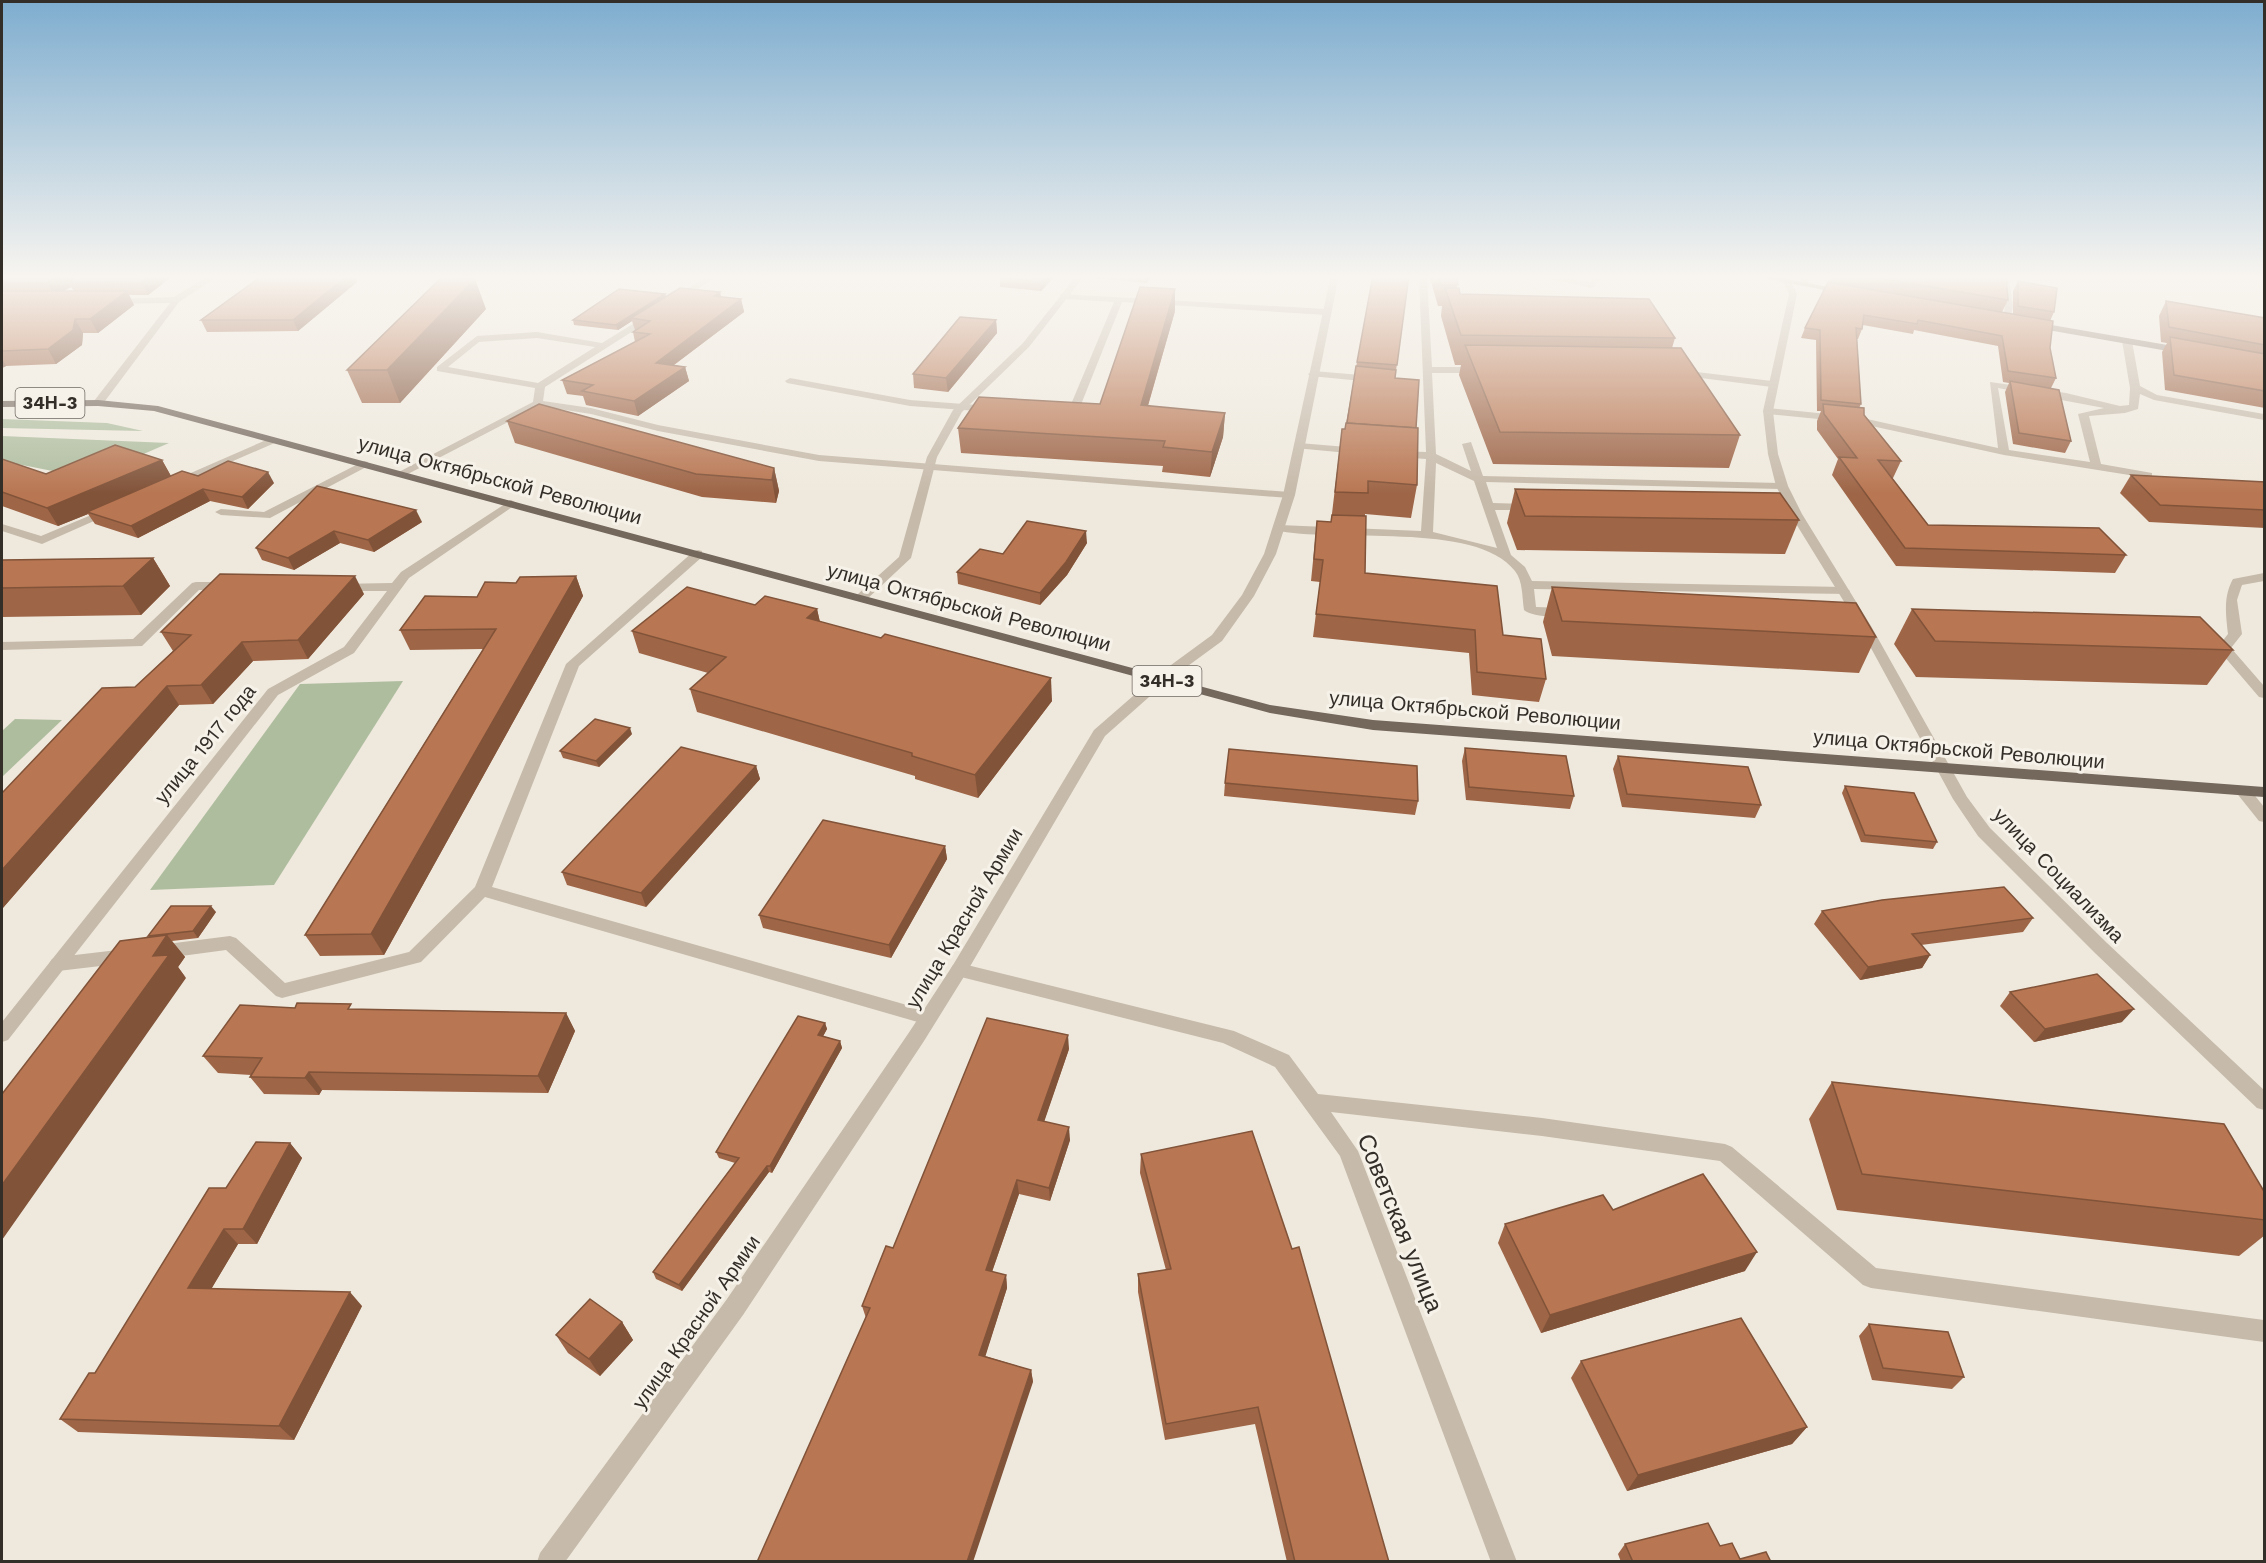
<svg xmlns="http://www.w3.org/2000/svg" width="2266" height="1563" viewBox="0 0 2266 1563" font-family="'Work Sans',sans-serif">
  <rect width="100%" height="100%" fill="#efe9dd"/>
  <!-- green -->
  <g fill="#afbd9f">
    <polygon points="2,419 107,423 143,431 2,428"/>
    <polygon points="2,436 169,443 88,478 2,461"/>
    <polygon points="403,681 274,885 150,890 300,684"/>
    <polygon points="15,719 62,720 2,777 2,731"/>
  </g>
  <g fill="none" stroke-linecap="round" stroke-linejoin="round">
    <!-- service -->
    <g fill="#c6baaa" fill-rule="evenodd">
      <polygon points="709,275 719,275 680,301 674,301 674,297"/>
      <path d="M1403,275H1429L1427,277L1432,367H1479L1484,370L1479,373H1432L1436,454L1471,471L1462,444L1471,442L1483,476L1782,483L1788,486L1782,489L1486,482L1493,503L1530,504L1536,507L1530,510H1495L1511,555L1525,567L1532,581L1844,587L1850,591L1848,594L1534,589L1536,607L1565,608L1571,612C1563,619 1532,617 1524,610C1522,597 1523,581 1515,571C1476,520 1333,544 1275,530V526L1279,525L1421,531L1426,459L1398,457L1393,454L1398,451L1426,452L1419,277ZM1436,463L1474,481L1497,548L1433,532Z"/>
      <polygon points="1531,275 1550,275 1590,282 1596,275 1604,275 1592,288"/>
      <polygon points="1802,275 1810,275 1807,284 1803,287 1799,284"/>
      <polygon points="1986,275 2003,275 2009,278 2013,306 2010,322 2003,320 2005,306 2001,280"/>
      <path d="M1061,294L1326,309L1330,312L1326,315L1122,302L1078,412C1074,417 1062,417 1058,412L1069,409L1114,302L1064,299L1060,296Z"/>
      <path d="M649,314L653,317L652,319L545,387L543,401L591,408L658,425L819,455L1289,492L1295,495L1289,498L819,461L658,431L591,414L539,406L404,476L395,474L533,402L535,388L437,371V367L477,336L537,332L602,343ZM537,338L595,347L538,383L448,367L479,342Z"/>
      <path d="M2127,338L2132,341L2140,386L2157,395L2264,414V420L2154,400L2140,394L2138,409L2125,413L2089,416L2101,464L2152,473V477L2148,478L2004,455L1858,423L1768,414L1763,411L1768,408L1858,417L1998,448L1990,382L2066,393L2120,406L2129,405L2130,388L2122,341ZM1998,388L2104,408L2078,414L2090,462L2009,450Z"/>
      <polygon points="1680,370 1772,381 1777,384 1772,387 1677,375 1677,371"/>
      <polygon points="1313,371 1373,376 1378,379 1373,382 1310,376 1308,374"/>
      <polygon points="790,378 910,400 991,406 996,409 991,412 910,406 787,383 785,381"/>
      <polygon points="1299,443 1359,448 1364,451 1359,454 1295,448 1295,444"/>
      <polygon points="698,550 702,551 702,557 579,666 492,887 928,1011 934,1013 937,1018 934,1023 928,1025 485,897 421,962 282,998 276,996 226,950 159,959 153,957 150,952 153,947 159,945 230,936 236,938 285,983 409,952 475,887 566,664 694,551"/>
      <path d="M2264,573V581L2242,585L2237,600L2242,634L2231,648L2264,686V698L2259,697L2217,648L2228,634C2226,614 2223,597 2233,579Z"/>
      <polygon points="126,949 132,951 135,956 132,961 126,963 58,971 52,969 49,964 52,959 58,957"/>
      <polygon points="959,963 1234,1031 1289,1055 1318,1094 1542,1118 1725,1144 1732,1147 1876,1268 2264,1320 2264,1342 1871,1288 1863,1285 1720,1161 1542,1136 1331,1112 1358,1151 1517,1562 1491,1562 1340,1156 1275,1067 1223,1043 953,975 950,970 953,965"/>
    </g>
    <!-- minor -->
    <g fill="#c6baaa" fill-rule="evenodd">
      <polygon points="210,275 220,275 179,302 102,405 94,405 94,401 170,303 113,304 109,301 110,299 174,297"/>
      <polygon points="1077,275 1085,275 1029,347 962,412 937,457 911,558 866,600 858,600 858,594 899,557 927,457 953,410 1023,343"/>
      <polygon points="1331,275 1339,275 1295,495 1276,554 1254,596 1222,641 1166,682 1105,736 965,975 924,1041 743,1315 565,1562 537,1562 540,1553 727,1299 910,1031 953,965 1094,730 1156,676 1212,635 1242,595 1264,554 1283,495"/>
      <polygon points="1780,275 1788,275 1797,294 1773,411 1778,454 1788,486 1802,514 1871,626 1967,797 1990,828 2107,943 2264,1090 2264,1110 2257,1108 2095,953 1978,836 1953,799 1859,626 1790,514 1776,486 1768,454 1763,411 1789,294"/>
      <polygon points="273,437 278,440 277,442 178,485 174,486 168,483"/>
      <polygon points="364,461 368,462 368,466 270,518 221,515 215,512 221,509 264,512"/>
      <polygon points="511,500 517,503 515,505 409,578 354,653 278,695 8,1040 2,1042 2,1022 268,689 344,647 387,591 340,591 334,587 336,584 392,583 401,572"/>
      <polygon points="108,508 112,509 112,513 42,544 2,531 2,524 41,536"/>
      <polygon points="196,582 229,582 235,586 229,590 199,590 142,646 2,650 2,642 133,639 192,583"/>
      <polygon points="2243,786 2248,787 2264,807 2264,822 2259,821 2235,791"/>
    </g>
    <!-- secondary -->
    <g fill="#998a7c" fill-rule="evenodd">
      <polygon points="1748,275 1767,275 1849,291 1845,294"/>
      <polygon points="2034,322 2185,348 2190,351 2185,354 2031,327 2031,323"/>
    </g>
    <!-- primary -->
    <polygon fill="#74675c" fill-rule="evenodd" points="98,400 158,406 1270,705 1373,720 2264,787 2264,797 1373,730 1270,713 154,411 98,406 2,407 2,401"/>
  </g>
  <!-- wall -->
  <g fill="#9e6547" fill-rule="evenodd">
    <path d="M2,275H174L148,295H129L134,305L98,333H83L82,345L56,364L6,366L2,368ZM71,287L74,291H63Z"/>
    <polygon points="263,275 355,275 357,282 298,331 207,332 201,320"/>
    <polygon points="1056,275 1041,291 1000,287 1000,277"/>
    <polygon points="1087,275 1153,275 1146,283 1087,277"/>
    <polygon points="1409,275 1395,378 1416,428 1417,485 1411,518 1365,514 1365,573 1503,635 1546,679 1539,702 1472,695 1469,653 1313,637 1320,582 1311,581 1317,521 1331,522 1342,429 1345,429 1357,362"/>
    <polygon points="1429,275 1457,275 1457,288 1460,294 1675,338 1672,348 1740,435 1729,468 1493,464 1459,375 1461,365 1455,365 1441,316 1442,306 1438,306"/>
    <polygon points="1832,275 2002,275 2008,300 2002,312 2013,314 2013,291 2018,281 2054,312 2050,321 2050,348 2056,378 2051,388 2071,441 2065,453 2013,444 2005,392 2009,383 2003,382 1998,346 1914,330 1913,334 1863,325 1862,329 1858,339 1857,339 1861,404 1859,408 1901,461 1893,478 1892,478 1928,525 2126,555 2115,573 1896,566 1832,475 1838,459 1817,430 1817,421 1821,411 1817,411 1816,340 1801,338 1805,328 1829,282"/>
    <polygon points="720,292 721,297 741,299 744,312 674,365 685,367 689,381 638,416 586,405 583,396 567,394 562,380 635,342 633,332 635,330 632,321 618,330 574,325 573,320 665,294 666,297"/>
    <polygon points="2166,301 2265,318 2265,408 2165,390 2162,352 2167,343 2161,342 2159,316"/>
    <polygon points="486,309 400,403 362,403 347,370"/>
    <polygon points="1175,311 1148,406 1225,413 1223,437 1210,477 1162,472 1163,466 961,453 958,428 1100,404"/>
    <polygon points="996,320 997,333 948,392 914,388 913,374"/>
    <polygon points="507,421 774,468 779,491 776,503 702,497 515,443"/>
    <polygon points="2,459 46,474 162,460 171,476 198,476 274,483 248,509 210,501 138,538 95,524 88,514 58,526 2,506"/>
    <polygon points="2131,475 2265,482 2265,528 2149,522 2120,493"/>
    <polygon points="317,486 422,522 374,552 340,543 294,570 262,560 256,548"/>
    <polygon points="1515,489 1799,520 1785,554 1517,550 1507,523"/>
    <polygon points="1087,543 1067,575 1040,605 958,584 957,572 1003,554"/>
    <polygon points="153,558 170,586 141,615 2,617 2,560"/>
    <polygon points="576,576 583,596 384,955 320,956 305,935 483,649 410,650 400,630 477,597 516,583"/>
    <polygon points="1552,587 1876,637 1859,673 1552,656 1543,622"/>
    <polygon points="364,594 308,659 253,661 213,704 179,705 2,909 2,793 135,687 173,651 161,632"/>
    <polygon points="755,605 817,609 820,622 1052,701 978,798 915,779 915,776 697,712 690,689 708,673 639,653 632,631"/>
    <polygon points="1912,609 2233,650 2207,685 1916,677 1894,644"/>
    <polygon points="632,734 599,767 563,758 560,751"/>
    <polygon points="1465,748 1574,796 1570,809 1466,800 1462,761"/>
    <polygon points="1618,756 1761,805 1755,818 1622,807 1613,769"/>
    <polygon points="756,766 760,779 646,907 567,885 562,872"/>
    <polygon points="1225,783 1418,801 1415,815 1224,796"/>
    <polygon points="1845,786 1937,842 1933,849 1861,842 1842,793"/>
    <polygon points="945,846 947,859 891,958 763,928 759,915"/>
    <polygon points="1822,911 2033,918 2023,932 1921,945 1930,955 1922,968 1860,980 1814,924"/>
    <polygon points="216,912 198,938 172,941 185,957 178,967 186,978 148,936"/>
    <polygon points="2010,992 2122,1022 2034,1042 2000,1006"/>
    <polygon points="295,1008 566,1013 575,1031 548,1093 322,1090 319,1095 264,1094 250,1077 251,1075 218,1073 203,1056"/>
    <polygon points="825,1023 827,1029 823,1036 840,1041 842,1048 772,1173 769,1172 682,1291 656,1279 653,1272 735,1163 719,1158 716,1152"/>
    <polygon points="1069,1049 1044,1121 1070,1140 1050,1201 1019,1194 992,1272 1006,1275 1007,1288 985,1356 1031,1370 1033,1382 866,1318 862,1306 893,1248"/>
    <polygon points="1832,1082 2265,1193 2265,1235 2239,1256 1837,1210 1809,1119"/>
    <polygon points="290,1143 302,1158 257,1244 238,1244 211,1289 362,1306 294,1440 78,1432 60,1419 95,1373 226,1188"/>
    <polygon points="1141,1154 1389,1562 1287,1562 1255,1424 1165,1440 1138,1292 1138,1274 1166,1270 1140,1173"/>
    <polygon points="1613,1210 1745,1271 1541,1333 1498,1243 1505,1224"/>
    <polygon points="622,1322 633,1340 600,1376 568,1353 556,1335"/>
    <polygon points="1869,1324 1964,1377 1952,1389 1872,1380 1859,1336"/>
    <polygon points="1581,1361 1807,1427 1792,1444 1627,1491 1571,1378"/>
    <polygon points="1625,1544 1720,1546 1740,1559 1771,1562 1621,1562 1618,1554"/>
  </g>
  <!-- shaded-wall -->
  <g fill="#815339">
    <polygon points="60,275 91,275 68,282 71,287 55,296 47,282"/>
    <polygon points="149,275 174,275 148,295 141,281"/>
    <polygon points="348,275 355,275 357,282 298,331 293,320"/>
    <polygon points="1047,275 1056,275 1041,291 1040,282"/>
    <polygon points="1146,275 1153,275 1146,283"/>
    <polygon points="475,279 486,309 400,403 387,370"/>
    <polygon points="1175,289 1175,311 1141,429 1141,405"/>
    <polygon points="127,291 134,305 98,333 90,319"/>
    <polygon points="720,292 722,305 714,296"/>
    <polygon points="665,294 667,299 631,318 632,321 618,330 616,325"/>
    <polygon points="741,299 744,312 659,376 656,363"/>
    <polygon points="75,319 83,333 82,345 56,364 48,349"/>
    <polygon points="996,320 997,333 948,392 946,378"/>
    <polygon points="2,358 6,366 2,368"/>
    <polygon points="685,367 689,381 638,416 634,401"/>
    <polygon points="1225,413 1223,437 1210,477 1212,452"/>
    <polygon points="162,460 172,478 87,512 88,514 58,526 47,508"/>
    <polygon points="774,468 779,491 776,503 772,480"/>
    <polygon points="268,472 274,483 248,509 242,497"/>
    <polygon points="203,489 210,501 138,538 131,526"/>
    <polygon points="416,510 422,522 374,552 368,540"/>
    <polygon points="334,531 340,543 294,570 288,558"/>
    <polygon points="1086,531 1087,543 1067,575 1040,605 1040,593"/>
    <polygon points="153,558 170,586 141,615 123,586"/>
    <polygon points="355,576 364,594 308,659 298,640"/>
    <polygon points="576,576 583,596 384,955 371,934"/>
    <polygon points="817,609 822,632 807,618"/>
    <polygon points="242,642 253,661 213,704 201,685"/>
    <polygon points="1051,678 1052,701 978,798 975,775"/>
    <polygon points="167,686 179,705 2,909 2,870"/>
    <polygon points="630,728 632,734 599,767 596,761"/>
    <polygon points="756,766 760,779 646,907 641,893"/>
    <polygon points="945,846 947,859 891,958 889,945"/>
    <polygon points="211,906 216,912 198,938 193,931"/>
    <polygon points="167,935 185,957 178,967 186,978 2,1240 2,1185 153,956"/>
    <polygon points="1930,955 1922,968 1860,980 1868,967"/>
    <polygon points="2134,1009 2122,1022 2034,1042 2045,1029"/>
    <polygon points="566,1013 575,1031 548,1093 538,1076"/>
    <polygon points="825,1023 827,1029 820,1042 818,1035"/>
    <polygon points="1068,1035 1069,1049 1040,1134 1038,1120"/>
    <polygon points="840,1041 842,1048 772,1173 770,1166"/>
    <polygon points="309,1072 322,1090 319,1095 305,1078"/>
    <polygon points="1069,1127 1070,1140 1050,1201 1049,1188"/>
    <polygon points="290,1143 302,1158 257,1244 243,1229"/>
    <polygon points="767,1166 769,1172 682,1291 679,1285"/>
    <polygon points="1017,1180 1019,1194 988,1283 986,1270"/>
    <polygon points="224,1229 238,1244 203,1303 188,1288"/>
    <polygon points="1757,1252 1745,1271 1541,1333 1550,1315"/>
    <polygon points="1006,1275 1007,1288 982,1367 979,1355"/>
    <polygon points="350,1292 362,1306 294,1440 279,1426"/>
    <polygon points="622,1322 633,1340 600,1376 589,1359"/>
    <polygon points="1031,1370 1033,1382 973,1562 967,1562"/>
    <polygon points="1807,1427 1792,1444 1627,1491 1638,1475"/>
  </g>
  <!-- building -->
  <g fill="#b87652" stroke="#815339" stroke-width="1.5">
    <polygon points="2,275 60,275 47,282 2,283"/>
    <polygon points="79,275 149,275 141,281 68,282"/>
    <polygon points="263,275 348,275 293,320 201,320"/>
    <polygon points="444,275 475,279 387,370 347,370"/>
    <polygon points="1002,275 1047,275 1040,282 1000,277"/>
    <polygon points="1373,275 1409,275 1397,365 1357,362"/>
    <polygon points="1438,275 1457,275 1458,285 1441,285"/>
    <polygon points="1861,275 2006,276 2008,300"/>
    <polygon points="2018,281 2057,288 2054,312 2018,306"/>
    <polygon points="1828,282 2053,321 2050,348 2056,378 2008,371 2002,336 1918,320 1917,324 1864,315 1862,329 1856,328 1861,404 1821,400 1820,330 1805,328"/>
    <polygon points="1140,287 1175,289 1141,405 1225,413 1212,452 1163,447 1165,441 958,428 979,397 1100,404"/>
    <polygon points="680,288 720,292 714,296 741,299 656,363 685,367 634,401 582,391 593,385 562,380 650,334 633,332 650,321 631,318"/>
    <polygon points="1445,288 1459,288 1460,294 1649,299 1675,338 1461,335"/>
    <polygon points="619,289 665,294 616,325 573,320"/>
    <polygon points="2,291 127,291 90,319 75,319 73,330 48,349 2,351"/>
    <polygon points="2166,301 2265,318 2265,345 2169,327"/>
    <polygon points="960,317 996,320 946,378 913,374"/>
    <polygon points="2170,337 2265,354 2265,391 2174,375"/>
    <polygon points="1465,345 1681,348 1740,435 1500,432"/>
    <polygon points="1356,366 1396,370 1395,378 1419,380 1416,428 1347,423"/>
    <polygon points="2010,381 2059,390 2071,441 2019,433"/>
    <polygon points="539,404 774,468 772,480 696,474 507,421"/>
    <polygon points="1823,404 1864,408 1864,415 1901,461 1878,460 1928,525 2099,528 2126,555 1905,548 1839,457 1857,458 1824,414"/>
    <polygon points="1346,423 1418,428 1417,485 1368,481 1368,493 1335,492 1342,429 1345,429"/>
    <polygon points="115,445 162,460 47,508 2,492 2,459 46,474"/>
    <polygon points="228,461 268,472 242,497 203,489 131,526 87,512 182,471 198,476"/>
    <polygon points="2131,475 2265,482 2265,510 2160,505"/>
    <polygon points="317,486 416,510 368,540 334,531 288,558 256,548"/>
    <polygon points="1515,489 1780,493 1799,520 1525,516"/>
    <polygon points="1332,515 1366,516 1365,573 1497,586 1503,635 1541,639 1546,679 1477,672 1475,630 1316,614 1323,560 1314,559 1317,521 1331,522"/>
    <polygon points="1027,521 1086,531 1066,562 1040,593 957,572 980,549 1003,554"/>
    <polygon points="153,558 123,586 2,588 2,560"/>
    <polygon points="220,574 355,576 298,640 242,642 201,685 167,686 2,870 2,793 102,688 135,687 191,635 161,632"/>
    <polygon points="576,576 371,934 305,935 496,629 400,630 425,596 477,597 485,582 516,583 520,577"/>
    <polygon points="687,587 755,605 765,596 817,609 807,618 881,638 885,634 1051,678 975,775 912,756 912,753 690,689 726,657 632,631"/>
    <polygon points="1552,587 1856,603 1876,637 1562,621"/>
    <polygon points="1912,609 2200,617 2233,650 1935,641"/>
    <polygon points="595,719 630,728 596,761 560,751"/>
    <polygon points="681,747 756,766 641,893 562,872"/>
    <polygon points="1465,748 1566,756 1574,796 1469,787"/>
    <polygon points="1229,749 1417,766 1418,801 1225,783"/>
    <polygon points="1618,756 1748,767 1761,805 1627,794"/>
    <polygon points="1845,786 1914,793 1937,842 1865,835"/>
    <polygon points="823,820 945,846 889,945 759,915"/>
    <polygon points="2004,887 2033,918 1912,934 1930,955 1868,967 1822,911 1882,900"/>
    <polygon points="171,906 211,906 193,931 148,936"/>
    <polygon points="167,935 153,956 169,955 2,1185 2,1094 120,941"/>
    <polygon points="2097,974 2134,1009 2045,1029 2010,992"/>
    <polygon points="297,1003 351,1004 348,1009 566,1013 538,1076 309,1072 305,1078 250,1077 262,1058 203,1056 240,1005 295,1008"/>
    <polygon points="798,1016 825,1023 818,1035 840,1041 770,1166 767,1166 679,1285 653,1272 739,1158 716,1152"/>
    <polygon points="987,1018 1068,1035 1038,1120 1069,1127 1049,1188 1017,1180 986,1270 1006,1275 979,1355 1031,1370 967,1562 757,1562 870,1308 862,1306 886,1246 893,1248"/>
    <polygon points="1832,1082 2224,1124 2265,1193 2265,1220 1862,1174"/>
    <polygon points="1252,1131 1292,1249 1299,1247 1389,1562 1295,1562 1258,1407 1166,1424 1138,1274 1171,1269 1141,1154"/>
    <polygon points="256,1142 290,1143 243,1229 224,1229 188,1288 350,1292 279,1426 60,1419 89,1373 95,1373 209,1188 226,1188"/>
    <polygon points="1703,1174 1757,1252 1550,1315 1505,1224 1603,1195 1613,1210"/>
    <polygon points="590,1299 622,1322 589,1359 556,1335"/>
    <polygon points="1741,1318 1807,1427 1638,1475 1581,1361"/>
    <polygon points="1869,1324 1948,1332 1964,1377 1883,1368"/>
    <polygon points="1708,1523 1720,1546 1732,1543 1740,1559 1766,1552 1771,1562 1633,1562 1625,1544"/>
  </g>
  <!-- sky -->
  <linearGradient id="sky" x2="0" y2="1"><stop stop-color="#7eadcf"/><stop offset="0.56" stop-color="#f8f5f0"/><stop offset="1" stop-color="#f8f5f0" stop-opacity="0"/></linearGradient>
  <rect width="2266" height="494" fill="url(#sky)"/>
  <g text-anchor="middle" stroke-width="6" stroke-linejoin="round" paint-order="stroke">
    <!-- shield labels -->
    <g fill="#f7f2e9" stroke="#6e6963" stroke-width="1.5">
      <rect x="15.5" y="388" width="69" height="30" rx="4.5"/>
      <rect x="1132.5" y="666" width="69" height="30" rx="4.5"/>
    </g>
    <g font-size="18" font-weight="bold" fill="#342e29">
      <text x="50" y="409">34Н-3</text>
      <text x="1167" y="687">34Н-3</text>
    </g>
    <!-- street labels -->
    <g font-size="20" fill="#342e29" stroke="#f7f2e9">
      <text transform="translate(500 480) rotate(15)" y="7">улица Октябрьской Революции</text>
      <text transform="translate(969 607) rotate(15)" y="7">улица Октябрьской Революции</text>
      <text transform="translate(1475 710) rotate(5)" y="7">улица Октябрьской Революции</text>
      <text transform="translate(205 744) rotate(-51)" y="7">улица 1917 года</text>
      <text transform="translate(1959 749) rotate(5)" y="7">улица Октябрьской Революции</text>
      <text transform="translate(2059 875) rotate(46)" y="7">улица Социализма</text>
      <text transform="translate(964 918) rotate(-59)" y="7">улица Красной Армии</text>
      <text transform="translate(696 1322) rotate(-55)" y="7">улица Красной Армии</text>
    </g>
    <!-- near-street labels -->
    <g font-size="24" fill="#342e29" stroke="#f7f2e9">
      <text transform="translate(1400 1223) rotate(68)" y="8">Советская улица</text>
    </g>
  </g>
  <!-- border -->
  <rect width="2266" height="1563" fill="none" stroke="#342e29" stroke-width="6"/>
</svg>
